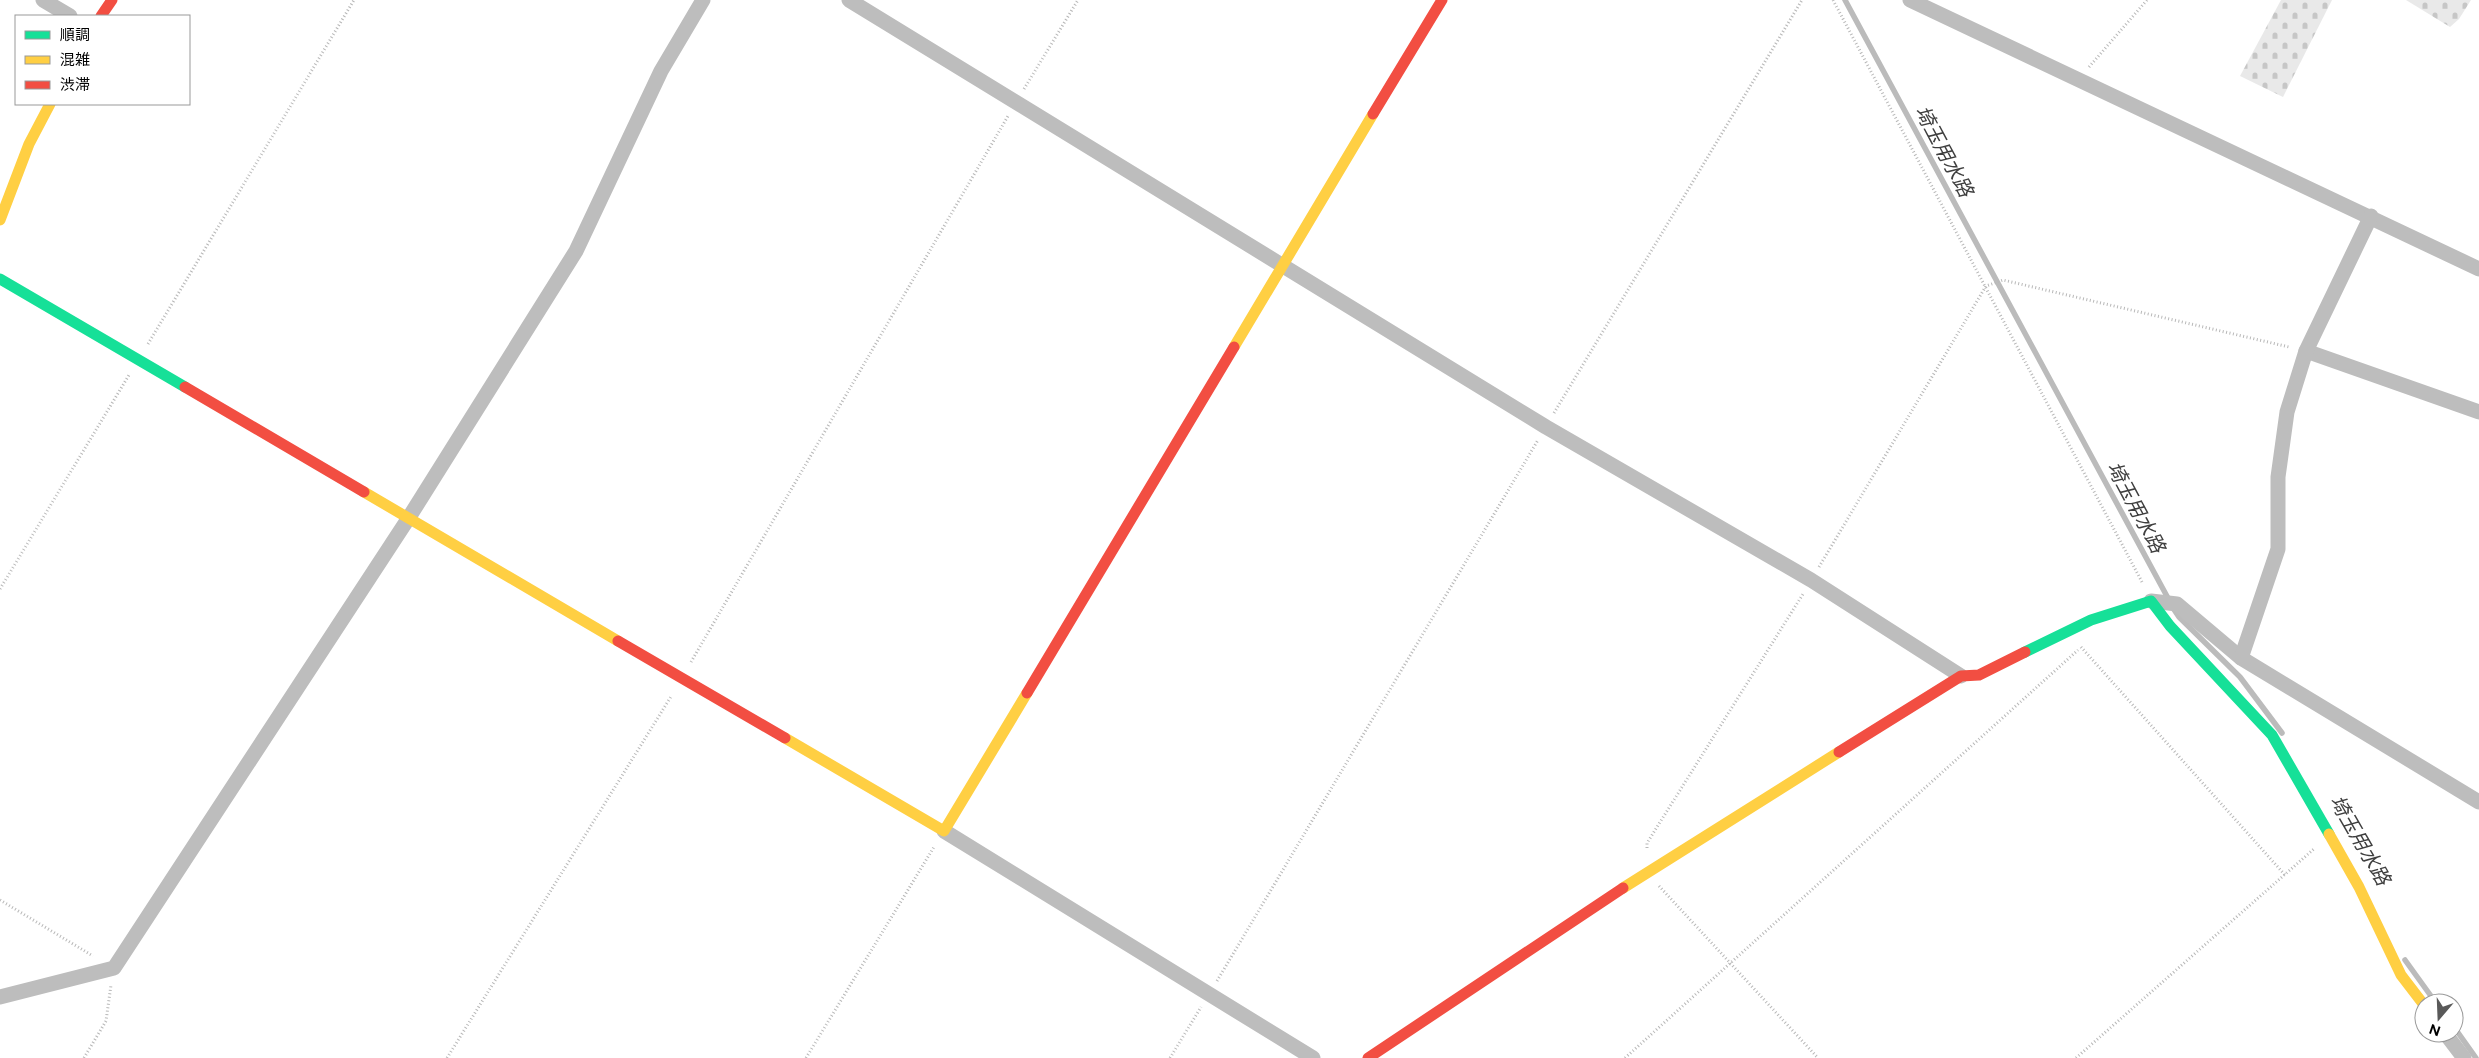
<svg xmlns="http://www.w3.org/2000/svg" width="2479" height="1058" viewBox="0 0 2479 1058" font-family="Figtree,'Noto Sans JP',sans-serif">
  <defs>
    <pattern id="cemetery-stones" width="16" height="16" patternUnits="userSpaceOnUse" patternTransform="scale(1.25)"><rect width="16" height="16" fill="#e9e9e9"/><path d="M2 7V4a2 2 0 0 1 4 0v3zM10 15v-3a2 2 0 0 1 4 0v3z" fill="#c6c6c6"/></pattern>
  </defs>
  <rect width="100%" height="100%" fill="#fff"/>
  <!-- cemetery -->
  <g fill="url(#cemetery-stones)">
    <polygon points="2281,0 2332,0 2283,97 2240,76"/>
    <polygon points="2406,0 2471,0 2459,19 2450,27"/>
  </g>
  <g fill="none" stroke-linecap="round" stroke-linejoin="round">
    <!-- stream -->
    <g stroke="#bbb" stroke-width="5.5">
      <polyline points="1845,0 2169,600"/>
      <polyline points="2173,608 2179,617 2240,677 2282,733"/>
      <polyline points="2405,960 2436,1003"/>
      <polyline points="2454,1027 2476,1058"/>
    </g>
    <!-- path -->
    <g stroke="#b8b8b8" stroke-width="3" stroke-dasharray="1 2.5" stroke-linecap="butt">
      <polyline points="1833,0 2142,582"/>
      <polyline points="2089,67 2147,0"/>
      <polyline points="1024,89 1078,0"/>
      <polyline points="148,344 354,0"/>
      <polyline points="1554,413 1802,0"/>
      <polyline points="1819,567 1986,286 2003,280 2289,347"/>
      <polyline points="0,589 129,375"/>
      <polyline points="2081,647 2285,875"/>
      <polyline points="691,662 1008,116"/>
      <polyline points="1647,848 1647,843 1803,594"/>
      <polyline points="1659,886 1818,1058"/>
      <polyline points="0,900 93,956"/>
      <polyline points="1217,981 1538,440"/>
      <polyline points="84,1058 106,1021 111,985"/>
      <polyline points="447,1058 672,695"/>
      <polyline points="806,1058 934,847"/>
      <polyline points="1170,1058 1201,1007"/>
      <polyline points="1625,1058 2078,650"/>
      <polyline points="2076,1058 2315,848"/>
    </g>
    <!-- street -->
    <g stroke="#bdbdbd" stroke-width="15">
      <polyline points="43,0 70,16"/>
      <polyline points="849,0 1546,427 1811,580 1961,676"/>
      <polyline points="1910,0 2479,269"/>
      <polyline points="2306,351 2479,412"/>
      <polyline points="2151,601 2177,604 2241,658 2479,802"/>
      <polyline points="2241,658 2278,549 2278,477 2287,412 2306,351 2371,216"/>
      <polyline points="944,831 1313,1058"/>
      <polyline points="0,997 114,968 408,519 576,251 661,71 703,0"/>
      <polyline points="2445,1033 2464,1058"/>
    </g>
    <!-- fast -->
    <g stroke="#16e098" stroke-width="11">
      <polyline points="0,279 185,387"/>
      <polyline points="2025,652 2091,620 2151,601 2170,626 2272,735 2329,834"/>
    </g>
    <!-- slow -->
    <g stroke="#ffcf43" stroke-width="11">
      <polyline points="0,220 29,144 50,104"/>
      <polyline points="1234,347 1373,114"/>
      <polyline points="364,492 618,641"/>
      <polyline points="785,738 944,831 1027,693"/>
      <polyline points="2329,834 2359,887 2401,975 2424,1005"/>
      <polyline points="1623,888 1839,752"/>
    </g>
    <!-- jam -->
    <g stroke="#f24e42" stroke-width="11">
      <polyline points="101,16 112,0"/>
      <polyline points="1373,114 1442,0"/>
      <polyline points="185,387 364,492"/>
      <polyline points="618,641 785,738"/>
      <polyline points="1027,693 1234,347"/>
      <polyline points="1839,752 1961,676 1979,675 2025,652"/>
      <polyline points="1368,1058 1623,888"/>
    </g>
  </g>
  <g text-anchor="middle" stroke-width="4.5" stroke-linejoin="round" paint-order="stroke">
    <!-- water labels -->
    <g font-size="20" font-style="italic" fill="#3f3f3f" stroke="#fff">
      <text transform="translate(1944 151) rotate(62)" y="7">埼玉用水路</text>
      <text transform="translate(2136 507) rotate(62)" y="7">埼玉用水路</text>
      <text transform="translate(2360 840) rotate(60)" y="7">埼玉用水路</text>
    </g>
  </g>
  <!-- legend -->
  <rect x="15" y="15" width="175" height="90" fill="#ffffff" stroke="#999999"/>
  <rect x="25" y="31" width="25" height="8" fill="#16e098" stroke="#999999"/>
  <text x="60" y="40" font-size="15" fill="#000000">順調</text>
  <rect x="25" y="56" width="25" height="8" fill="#ffcf43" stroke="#999999"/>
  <text x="60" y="65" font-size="15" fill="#000000">混雑</text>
  <rect x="25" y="81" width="25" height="8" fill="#f24e42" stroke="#999999"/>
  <text x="60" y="90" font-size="15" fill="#000000">渋滞</text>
  <!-- north arrow -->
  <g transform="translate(2439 1018) rotate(199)"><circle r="24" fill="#ffffff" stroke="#999999"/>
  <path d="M0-4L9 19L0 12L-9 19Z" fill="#595959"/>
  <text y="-8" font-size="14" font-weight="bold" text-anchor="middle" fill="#000000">N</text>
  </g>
</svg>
